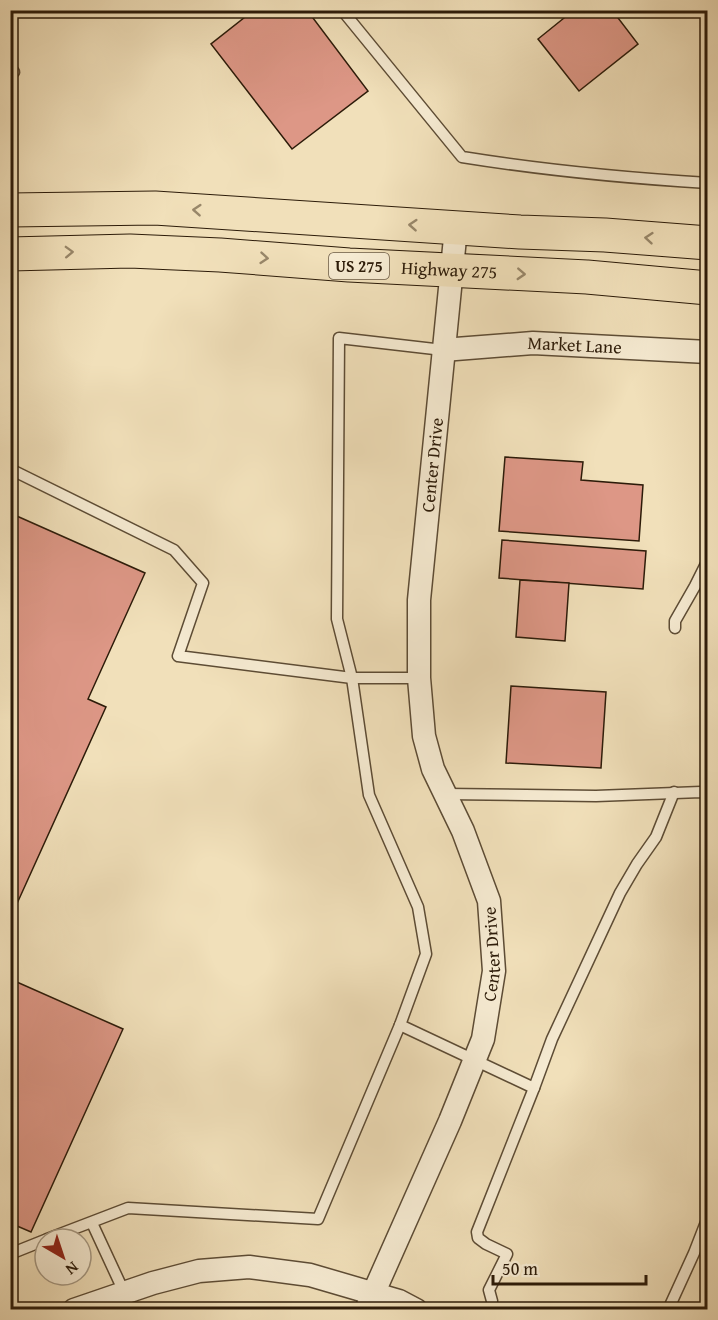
<svg xmlns="http://www.w3.org/2000/svg" width="718" height="1320" viewBox="0 0 718 1320" font-family="'Gentium Book Plus',serif">
  <rect width="100%" height="100%" fill="#f1e0ba"/>
  <filter id="stains"><feTurbulence type="fractalNoise" baseFrequency=".00333" numOctaves="4"/><feColorMatrix values="0 0 0 0 .2 0 0 0 0 .09 0 0 0 0 .02 0 0 0 .5 -.17"/></filter>
  <radialGradient id="worn" r=".72"><stop offset=".6" stop-color="#630" stop-opacity="0"/><stop offset="1" stop-color="#630" stop-opacity=".3"/></radialGradient>
  <!-- building -->
  <g fill="#dd9786" stroke="#2c1b09" stroke-width="1.5">
    <polygon points="254,10 307,10 368,91 292,149 211,44"/>
    <polygon points="574,10 612,10 638,44 579,91 538,39"/>
    <polygon points="505,457 583,462 581,480 643,485 639,541 499,531"/>
    <polygon points="10,513 145,573 88,699 106,707 10,919"/>
    <polygon points="502,540 646,551 643,589 499,578"/>
    <polygon points="520,580 569,583 565,641 516,637"/>
    <polygon points="511,686 606,692 601,768 506,763"/>
    <polygon points="10,979 123,1029 31,1232 10,1223"/>
    <polygon points="708,1286 708,1310 698,1310"/>
  </g>
  <g fill="none" stroke-linecap="round" stroke-linejoin="round">
    <!-- lane casing -->
    <g stroke="#5d4c35" stroke-width="13">
      <g id="lane">
        <path d="M342,10L462,157C543,170 626,178 708,183"/>
        <polyline points="10,67 14,72"/>
        <polyline points="10,469 174,550 203,583 178,656 352,678 419,678"/>
        <polyline points="675,628 675,621 695,586 708,560"/>
        <polyline points="445,794 596,796 701,792 708,795"/>
        <polyline points="400,1025 534,1088"/>
        <polyline points="92,1223 124,1292"/>
        <polyline points="47,1239 128,1208 318,1219 400,1025 426,954 418,907 369,795 352,678 337,619 339,338 443,350"/>
        <polyline points="10,1254 45,1240"/>
        <polyline points="492,1301 489,1290 507,1254 486,1244 478,1238 477,1232 534,1088 552,1039 620,893 637,864 656,837 674,792"/>
        <polyline points="668,1310 694,1253 708,1217"/>
      </g>
    </g>
    <!-- street casing -->
    <g stroke="#5d4c35" stroke-width="25">
      <g id="street">
        <path id="s1" d="M443,350L533,343L708,352"/>
        <polyline points="74,1310 153,1283 199,1271 249,1267 310,1275 399,1301 416,1310"/>
        <path id="s2" d="M366,1310L450,1121L483,1039L494,971L489,901L463,831L433,769L424,736L419,678V600L456,228"/>
      </g>
    </g>
    <!-- highway casing -->
    <g stroke="#2c1b09" stroke-width="35">
      <g id="highway">
        <polyline points="10,210 155,208 520,232 605,235 708,243"/>
        <path id="s3" d="M10,254L130,251L220,255L349,265L587,277L708,288"/>
      </g>
    </g>
    <!-- lane -->
    <use href="#lane" stroke="#f6ebd2" stroke-width="10"/>
    <!-- street -->
    <use href="#street" stroke="#f6ebd2" stroke-width="22"/>
    <!-- highway -->
    <use href="#highway" stroke="#f1e0ba" stroke-width="33"/>
  </g>
  <!-- one-way arrows -->
  <defs><path id="oneway-chevron" d="M-2-3.5L2.5 0L-2 3.5" fill="none" stroke-width="1.6" stroke-linecap="round" stroke-linejoin="round" transform="scale(1.5)"/></defs>
  <g stroke="#98876a">
    <use href="#oneway-chevron" transform="translate(197 210) rotate(-176)"/>
    <use href="#oneway-chevron" transform="translate(413 225) rotate(-176)"/>
    <use href="#oneway-chevron" transform="translate(649 238) rotate(-175)"/>
    <use href="#oneway-chevron" transform="translate(69 252) rotate(-2)"/>
    <use href="#oneway-chevron" transform="translate(264 258) rotate(5)"/>
    <use href="#oneway-chevron" transform="translate(521 274) rotate(3)"/>
  </g>
  <g text-anchor="middle" stroke-width="6" stroke-linejoin="round" paint-order="stroke">
    <!-- shield labels -->
    <rect fill="#f6ebd2" stroke="#695945" stroke-width="1.5" x="329" y="253" width="60" height="26" rx="4.5"/>
    <g font-size="16" font-weight="bold" fill="#2c1b09">
      <text x="359" y="272">US 275</text>
    </g>
    <!-- street labels -->
    <g font-size="18" fill="#2c1b09" stroke="#f6ebd2">
      <text dy="6" stroke="none"><textPath href="#s3" startOffset="440">Highway 275</textPath></text>
      <text dy="6" stroke="none"><textPath href="#s1" startOffset="132">Market Lane</textPath></text>
      <text dy="6" stroke="none"><textPath href="#s2" startOffset="884">Center Drive</textPath></text>
      <text dy="6" stroke="none"><textPath href="#s2" startOffset="381">Center Drive</textPath></text>
    </g>
  </g>
  <!-- margin -->
  <rect width="718" height="1320" fill="none" stroke="#f1e0ba" stroke-width="36"/>
  <rect x="12" y="12" width="694" height="1296" fill="none" stroke="#2c1b09" stroke-width="3"/>
  <rect x="18" y="18" width="682" height="1284" fill="none" stroke="#2c1b09" stroke-width="1.5"/>
  <!-- north arrow -->
  <g transform="translate(63 1257) rotate(141)"><circle r="28" fill="#f6ebd2" stroke="#a59882" stroke-width="1.5"/>
  <path d="M0-4.5L10 22L0 15L-10 22Z" fill="#8f2418"/>
  <text y="-9" font-size="16" font-weight="bold" text-anchor="middle" fill="#2c1b09">N</text>
  </g>
  <!-- scale -->
  <path d="M493 1275v9h153v-9" fill="none" stroke="#2c1b09" stroke-width="3"/>
  <text x="502" y="1275" font-size="18" fill="#2c1b09" stroke="#f6ebd2" stroke-width="4.5" paint-order="stroke">50 m</text>
  <rect width="100%" height="100%" filter="url(#stains)"/>
  <rect width="100%" height="100%" fill="url(#worn)"/>
</svg>
